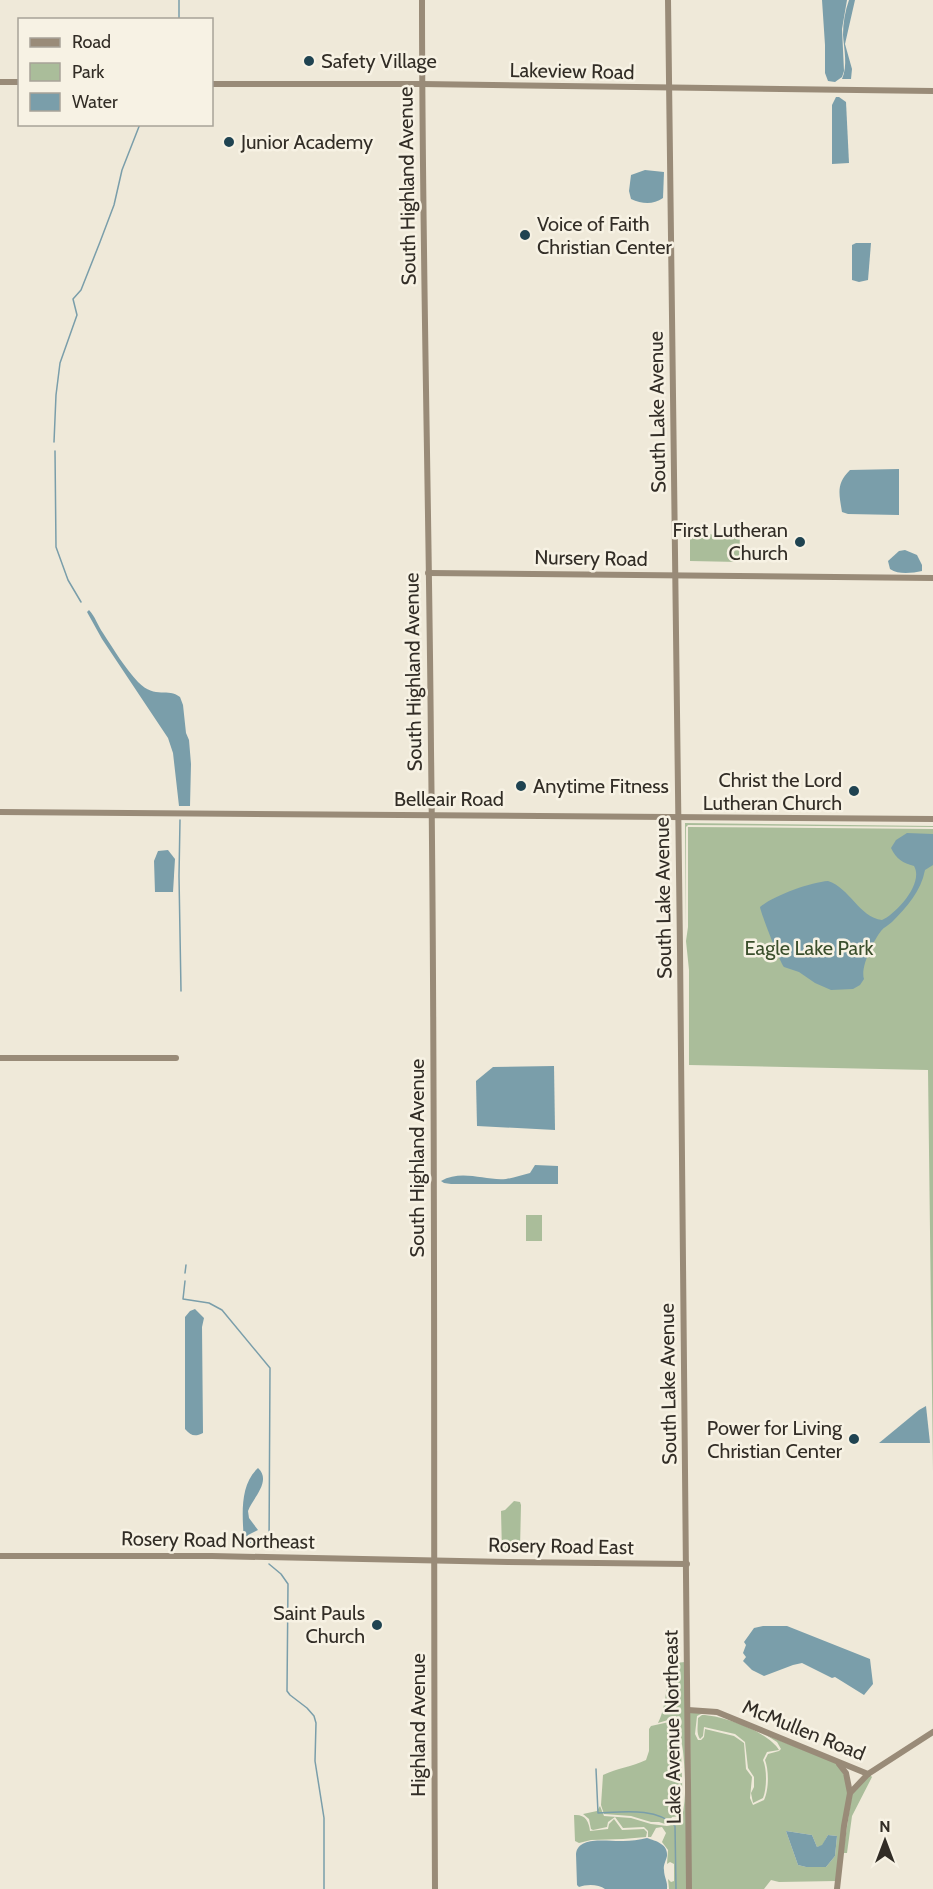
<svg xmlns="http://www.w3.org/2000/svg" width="933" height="1889" viewBox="0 0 933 1889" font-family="Cabin,sans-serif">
  <rect width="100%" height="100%" fill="#efe9d9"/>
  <!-- green -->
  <g fill="#aabd9a" fill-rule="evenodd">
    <polygon points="690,534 740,535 739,562 690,561"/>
    <polygon points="685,823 933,826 933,827 688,825 686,827 685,929"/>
    <polygon points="688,827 933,829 933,1472 928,1070 689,1065 689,970 686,941 688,927"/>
    <rect x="526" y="1215" width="16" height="26"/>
    <polygon points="514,1501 520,1502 521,1505 520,1549 519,1552 505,1554 502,1552 501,1511 505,1510"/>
    <path d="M685,1662L687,1889H669L668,1879L671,1882L674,1881V1864L670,1862L667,1864L668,1850L662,1842L666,1833L662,1827L656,1828L651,1837H648V1831L644,1827L623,1828L615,1817L608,1822L607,1827L593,1830L591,1829L589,1819L583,1814L597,1811L600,1806L604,1816L631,1818L651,1824L667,1826L671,1825L673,1819L682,1817C687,1796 685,1772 683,1751C682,1741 678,1733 680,1723L676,1716H674L668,1720L658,1723C668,1704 664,1682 675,1663Z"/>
    <path d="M690,1712C701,1712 711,1712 722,1716C714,1714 705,1711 697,1716L695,1734L698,1740H701L704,1737L705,1729L734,1736L744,1743L746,1769L752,1777L750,1798L753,1805L764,1800C769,1790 769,1770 765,1760L768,1754L779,1751L781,1749L777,1742L766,1735L836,1763C844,1772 847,1781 848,1793L836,1881L779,1882L771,1880L764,1889H691ZM786,1831L812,1835L817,1847L822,1846L828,1835L837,1836L835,1856L826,1867H806L798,1865Z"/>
    <path d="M702,1715C722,1715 769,1732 779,1750L767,1752L763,1760C767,1769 767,1788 763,1798L753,1803L751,1793L754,1787V1777L748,1768L745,1742L735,1734L704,1727L703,1736L700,1739C696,1733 698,1725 698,1718Z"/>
    <path d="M675,1717L679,1724C675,1734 680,1743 681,1753C682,1774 683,1795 681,1816L672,1817L668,1825L659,1822H651L631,1816L604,1814L601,1805L603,1775C617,1768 632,1767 646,1760L649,1751V1729L651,1726L669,1722Z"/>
    <polygon points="870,1775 872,1777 852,1816 847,1853 843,1853 852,1794"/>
    <path d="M574,1815C585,1814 589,1821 590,1831L608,1829L609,1824L614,1819L622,1830L644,1829L647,1832L646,1837L623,1839L591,1840L579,1843L575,1841Z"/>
  </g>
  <!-- water -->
  <g fill="#7a9eaa">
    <polygon points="822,0 847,0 842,29 844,71 842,77 835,82 828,81 825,73 825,45"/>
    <path d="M849,0H855L845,44L852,69L851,79H842C848,66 844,49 843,35C843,23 845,11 849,0Z"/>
    <polygon points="836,97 839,97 846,102 849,163 832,164 832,105"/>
    <path d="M645,170L664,172L663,198C653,205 642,204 631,199L629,191L631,175Z"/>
    <polygon points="856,243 871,243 868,280 859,282 852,280 852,245"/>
    <path d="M899,469V515L848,514L842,512C839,493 836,484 850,470Z"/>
    <path d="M905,550L917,555L922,565V571C912,573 899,575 890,569L888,561L899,551Z"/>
    <path d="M89,610C95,616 98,626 103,633C114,650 125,668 138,682C156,700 168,687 180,697L183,705L186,733L189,740L191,764L190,806H179L173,753L168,738L102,639L87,612Z"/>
    <path d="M907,833L933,834V865L925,870C921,891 907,907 892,922C889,925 884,927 881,931C874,940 860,967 864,979L860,985L853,989L831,990L815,983L799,972L784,967C780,962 761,914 760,907C773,896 811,882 828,881C850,888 859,917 882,920C897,913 924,883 914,866C903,863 896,859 891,848L896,840Z"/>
    <polygon points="168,850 175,859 173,892 155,892 154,861 158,851"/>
    <polygon points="554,1066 555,1130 477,1126 476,1081 493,1067"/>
    <path d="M535,1165L558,1166V1184H451L444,1183L441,1181C462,1169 485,1181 506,1179C514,1178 522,1175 530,1173Z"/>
    <path d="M195,1309L204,1318L202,1327L203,1433C195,1437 191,1436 185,1429V1317L190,1311Z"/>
    <polygon points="926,1406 930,1443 879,1443 919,1410"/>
    <path d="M258,1468C272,1481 253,1498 248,1511L249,1518L258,1530L248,1535V1539L257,1540L253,1543H244C243,1520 238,1486 258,1468Z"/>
    <polygon points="763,1626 787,1626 870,1659 873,1684 864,1695 835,1677 832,1678 802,1663 793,1665 764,1676 752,1670 743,1661 746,1657 743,1653 746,1645 744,1642 754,1628"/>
    <polygon points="786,1831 812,1835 817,1847 822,1845 828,1835 837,1836 835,1856 826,1867 806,1867 798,1865"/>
    <path d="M647,1838C656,1841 668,1844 667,1856C666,1861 663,1865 664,1870C664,1877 668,1882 667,1889H605C599,1884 586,1884 579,1887L577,1885L576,1854C578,1835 610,1842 623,1841C631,1841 639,1840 647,1838Z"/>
  </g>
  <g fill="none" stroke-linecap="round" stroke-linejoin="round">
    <!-- stream -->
    <g stroke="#7a9eaa" stroke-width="1.5">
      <polyline points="179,0 179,20"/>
      <polyline points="54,442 56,395 60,363 77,315 73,299 81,290 100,242 114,205 122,170 140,124"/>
      <polyline points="55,451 56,547 68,580 81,602"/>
      <polyline points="180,820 179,876 181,991"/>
      <polyline points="185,1273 186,1265"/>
      <polyline points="185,1281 183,1299 209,1303 222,1310 270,1368 269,1549"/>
      <polyline points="269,1564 281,1574 288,1584 287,1691 290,1695 307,1708 314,1716 316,1723 315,1761 324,1818 324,1889"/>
      <path d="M596,1769L598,1813C622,1812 657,1807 675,1826L676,1889"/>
    </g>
    <!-- secondary -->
    <g stroke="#998b78" stroke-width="6">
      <path d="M422,0C422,250 429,500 431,750C436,1130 433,1509 435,1889"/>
      <polyline points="668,0 680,949 689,1889"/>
      <polyline points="0,82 20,82"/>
      <polyline points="212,84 422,84 933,91"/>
      <polyline points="428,573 933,578"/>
      <polyline points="0,812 933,819"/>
      <polyline points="0,1058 176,1058"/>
      <polyline points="0,1556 212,1556 508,1562 687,1564"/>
      <polyline points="688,1710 717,1712 868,1774"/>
      <polyline points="839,1764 846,1773 850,1793"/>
      <polyline points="837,1889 844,1826 850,1793 868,1774 933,1732"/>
    </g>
  </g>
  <!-- markers -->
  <g fill="#1f4351" stroke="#f7f2e4" stroke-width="2">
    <circle cx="309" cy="61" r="6"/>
    <circle cx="229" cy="142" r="6"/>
    <circle cx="525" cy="235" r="6"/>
    <circle cx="800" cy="542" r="6"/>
    <circle cx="521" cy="786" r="6"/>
    <circle cx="854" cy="791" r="6"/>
    <circle cx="854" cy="1439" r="6"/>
    <circle cx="377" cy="1625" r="6"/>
  </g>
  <g text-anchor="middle" stroke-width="5" stroke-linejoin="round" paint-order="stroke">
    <!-- poi labels -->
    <g font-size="20" fill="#322d26" stroke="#f7f2e4" text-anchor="start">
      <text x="321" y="68">Safety Village</text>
      <text x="241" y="149">Junior Academy</text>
      <text x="537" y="231">Voice of Faith<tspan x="537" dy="23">Christian Center</tspan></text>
      <text x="788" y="537" text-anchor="end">First Lutheran<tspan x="788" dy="23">Church</tspan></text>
      <text x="842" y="787" text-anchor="end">Christ the Lord<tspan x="842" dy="23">Lutheran Church</tspan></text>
      <text x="533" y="793">Anytime Fitness</text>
      <text x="842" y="1435" text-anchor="end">Power for Living<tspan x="842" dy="23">Christian Center</tspan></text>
      <text x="365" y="1620" text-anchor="end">Saint Pauls<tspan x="365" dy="23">Church</tspan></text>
    </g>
    <!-- street labels -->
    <g font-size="20" fill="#322d26" stroke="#f7f2e4">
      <text transform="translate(572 71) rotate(1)" y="7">Lakeview Road</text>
      <text transform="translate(407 186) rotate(-91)" y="7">South Highland Avenue</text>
      <text transform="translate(657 412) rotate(-91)" y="7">South Lake Avenue</text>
      <text transform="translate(591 558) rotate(1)" y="7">Nursery Road</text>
      <text transform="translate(413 672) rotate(-91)" y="7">South Highland Avenue</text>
      <text x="449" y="806">Belleair Road</text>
      <text transform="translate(663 898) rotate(-91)" y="7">South Lake Avenue</text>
      <text transform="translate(417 1158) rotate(-90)" y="7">South Highland Avenue</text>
      <text transform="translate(668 1384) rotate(-91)" y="7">South Lake Avenue</text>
      <text transform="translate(218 1540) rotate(1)" y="7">Rosery Road Northeast</text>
      <text transform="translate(561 1546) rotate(1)" y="7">Rosery Road East</text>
      <text transform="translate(418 1725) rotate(-90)" y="7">Highland Avenue</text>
      <text transform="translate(672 1727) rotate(-91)" y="7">Lake Avenue Northeast</text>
      <text transform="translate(804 1730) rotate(22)" y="7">McMullen Road</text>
    </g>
    <!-- park labels -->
    <g font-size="20" fill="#3b4f2c" stroke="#f7f2e4">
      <text x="809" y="955">Eagle Lake Park</text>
    </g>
  </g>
  <!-- legend -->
  <rect x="18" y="18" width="195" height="108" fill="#f7f2e4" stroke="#a8a398" stroke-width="1.5"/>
  <rect x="30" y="38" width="30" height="9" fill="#998b78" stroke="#a8a398" stroke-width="1.5"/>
  <text x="72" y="48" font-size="18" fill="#322d26">Road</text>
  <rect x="30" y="63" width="30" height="18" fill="#aabd9a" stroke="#a8a398" stroke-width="1.5"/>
  <text x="72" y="78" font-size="18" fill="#322d26">Park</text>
  <rect x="30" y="93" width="30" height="18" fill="#7a9eaa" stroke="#a8a398" stroke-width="1.5"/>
  <text x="72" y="108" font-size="18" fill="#322d26">Water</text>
  <!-- north arrow -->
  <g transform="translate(885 1841)" stroke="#f7f2e4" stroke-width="4.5" paint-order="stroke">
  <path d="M0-4.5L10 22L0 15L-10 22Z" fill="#322d26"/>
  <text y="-9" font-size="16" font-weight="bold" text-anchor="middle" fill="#322d26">N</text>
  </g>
</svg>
